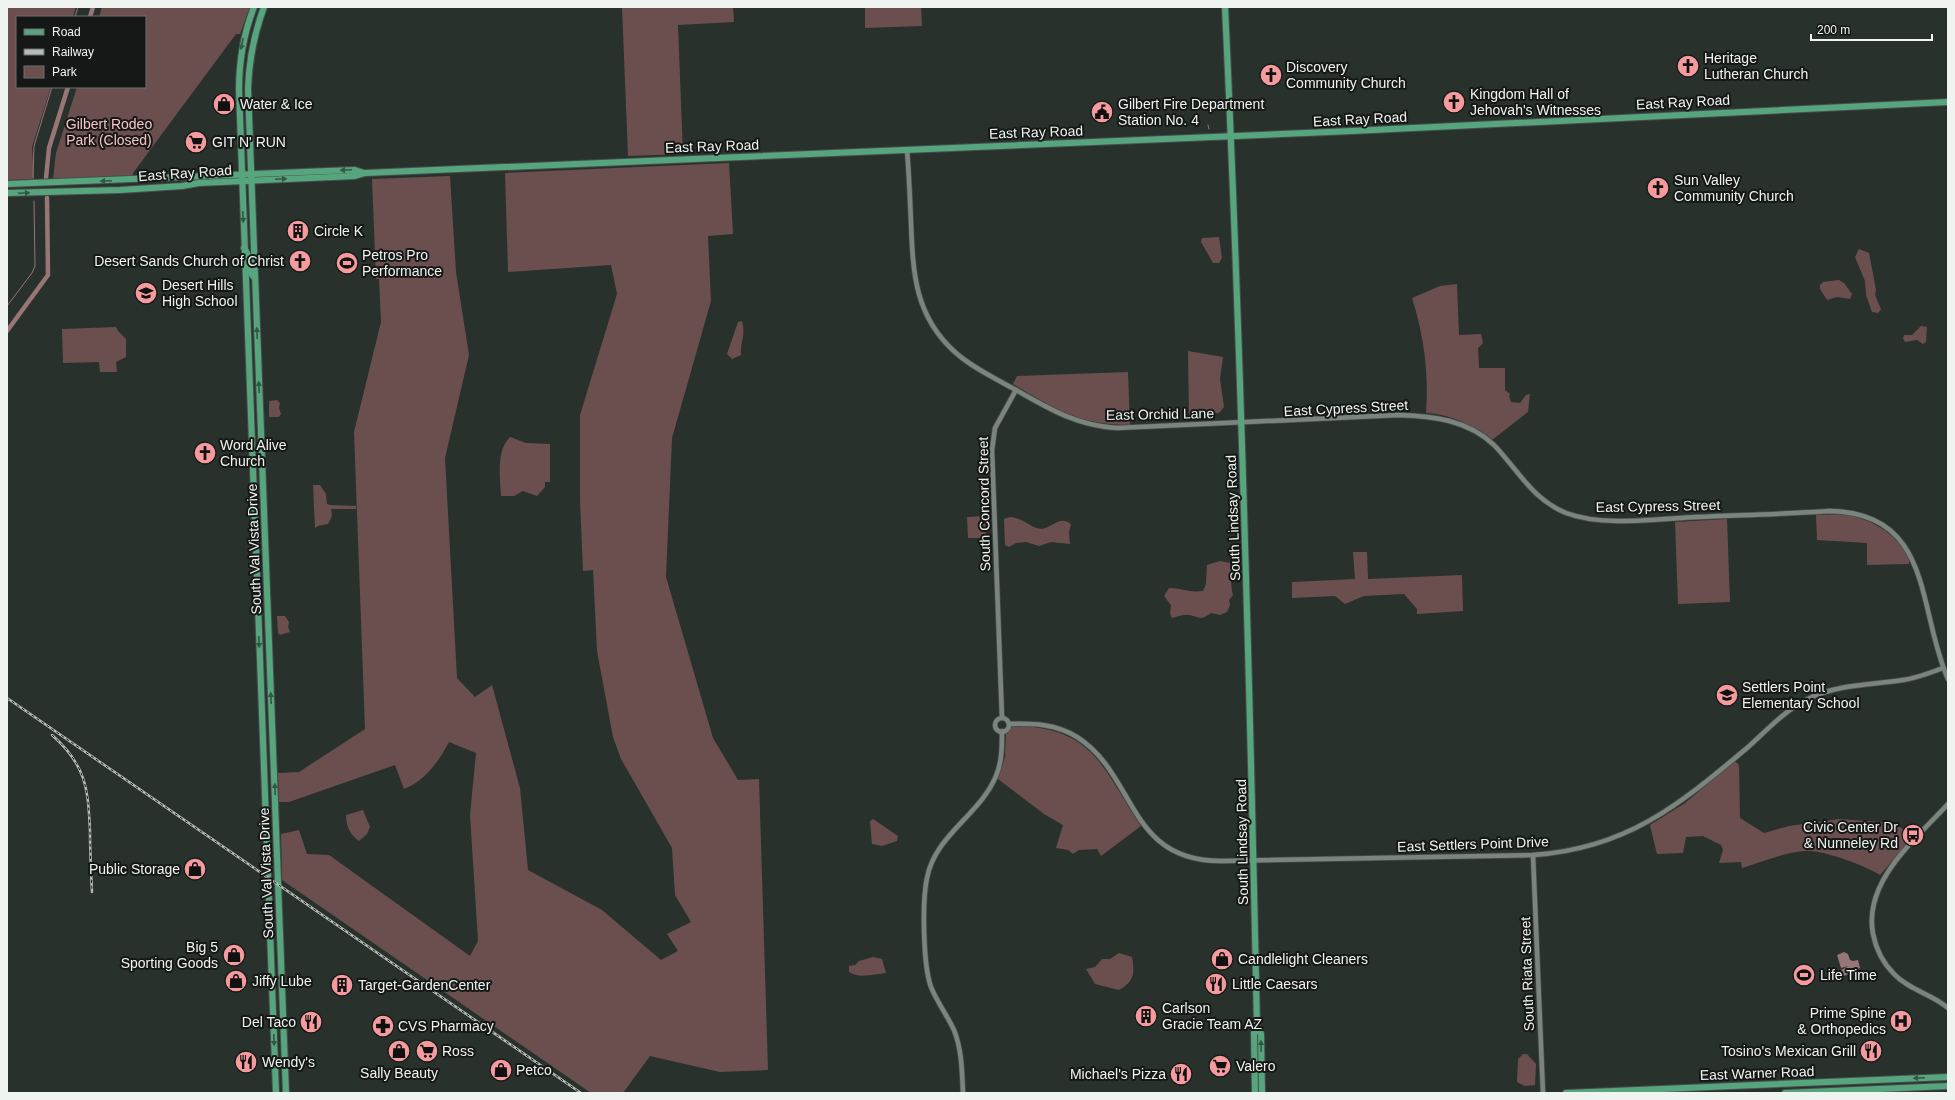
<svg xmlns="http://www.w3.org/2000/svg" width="1955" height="1100" viewBox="0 0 1955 1100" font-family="Arial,sans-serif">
  <rect width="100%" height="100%" fill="#29312c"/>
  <!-- green -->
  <g fill="#6b4f4f">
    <polygon points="7,7 76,7 73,17 17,17 17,87 51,87 32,147 34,179 7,180"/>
    <polygon points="102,7 250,7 240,34 236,34 133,173 133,176 53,179 56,153 77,87 145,87 145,17 99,17"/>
    <polygon points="622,7 733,7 734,22 678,25 683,154 628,156"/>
    <polygon points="865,7 921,7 922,26 865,28"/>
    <path d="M729,163L733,234L708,236L711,301L672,438L666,577L713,738L738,780L759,779L768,1070L720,1072L650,1056L623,1093H591L282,880L281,834L299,830L307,854L329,855L470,956L478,941L470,815L476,753L449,742C439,761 425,781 404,789L395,765L289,802H279L278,773L299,772L365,729L354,432L381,322L379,279H376L372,179L450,176L456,272L469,355L445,458L457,678L475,697L492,685L520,788L528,870L602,910L661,960L678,951L667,934L691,922L675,895L672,848L621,759L613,737L597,651L593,570L583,571L580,500V415L617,294L611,265L508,272L505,173Z"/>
    <polygon points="1219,237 1222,258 1219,263 1213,263 1201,242 1202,238"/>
    <polygon points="1859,249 1869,253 1876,290 1875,295 1881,309 1878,313 1872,312 1866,295 1865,281 1855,257"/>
    <polygon points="1839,280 1844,283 1852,294 1850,299 1837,297 1827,300 1820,289 1820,285 1823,282"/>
    <path d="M1457,284L1459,335L1481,334L1483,343L1478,348L1479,368H1505V390L1510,394L1509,396L1511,402L1520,403L1526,395L1530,394L1528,412L1492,440C1473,425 1450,414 1426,413C1429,374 1424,336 1412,298L1440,286Z"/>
    <path d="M742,321C746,336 740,342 741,355L732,359L727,354L738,322Z"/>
    <polygon points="1921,326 1927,327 1926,342 1923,344 1917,340 1905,342 1903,338 1904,335 1912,335"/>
    <polygon points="116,327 118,331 126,339 126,357 116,362 117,372 100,372 99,362 63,363 62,329"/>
    <polygon points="1188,351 1223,357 1220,379 1224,407 1219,413 1189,416"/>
    <path d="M1128,372L1130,425C1079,425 1055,409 1013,384L1017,376Z"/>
    <polygon points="277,400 280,403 279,408 281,414 279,417 269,417 269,401"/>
    <path d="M510,437L526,443L550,444V482H545V487L537,496L523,491L514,496H501C500,478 496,450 510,437Z"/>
    <polygon points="313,485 320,485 326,494 327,504 330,505 356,506 356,509 331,509 332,516 328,524 318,526 315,528"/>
    <path d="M1843,514C1867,518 1890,529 1904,550C1907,555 1910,559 1909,564L1867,565V543L1817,540L1816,515Z"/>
    <polygon points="985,516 986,538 968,538 967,517"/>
    <path d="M1010,517C1024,518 1031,529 1042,529C1052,528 1059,515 1071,524L1069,532L1070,544L1051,542L1039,546L1026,542L1016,543L1009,547L1005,545L1004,519Z"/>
    <polygon points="1727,519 1730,602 1678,604 1675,522"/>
    <polygon points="1353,552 1367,552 1368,579 1462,575 1463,611 1417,614 1417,609 1404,594 1364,596 1345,604 1335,596 1292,598 1292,582 1355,579"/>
    <path d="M1220,561L1230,563C1232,575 1230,584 1233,595L1229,600L1230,605L1227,612L1220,615L1211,613C1199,622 1200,616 1188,615C1183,614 1177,617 1172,618L1170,614L1171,605L1164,596L1169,588C1181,588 1190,593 1203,591L1206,584L1207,565Z"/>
    <polygon points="277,616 285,616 289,622 288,627 290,632 280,635 278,633"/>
    <path d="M1017,726C1095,728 1103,770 1141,826L1101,856L1097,849L1079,850L1073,854L1068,850L1056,848L1063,825L1044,814L998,779L1005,757L1006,731L1011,727Z"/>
    <path d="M1735,761L1739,765L1740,818L1764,833L1789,826L1839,819L1893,823L1914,836L1880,875C1866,866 1821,849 1804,851C1783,853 1762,862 1742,868L1741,862L1719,863L1723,850L1721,845L1703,836L1686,837L1683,853L1657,854L1650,825L1685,803Z"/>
    <path d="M363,810L370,827L367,834L359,841C350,835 346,826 346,815Z"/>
    <polygon points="873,819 898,836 897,841 882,846 872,844 870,821"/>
    <path d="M1119,953L1132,957C1135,973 1134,982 1119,990L1095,984L1086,969L1095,967L1102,959H1110Z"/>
    <path d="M873,957L882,959L886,973C875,974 859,979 849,972V966L855,965L859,961Z"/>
    <polygon points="1523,1054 1527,1054 1536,1064 1535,1085 1525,1086 1517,1082 1518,1059"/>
  </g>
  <!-- water -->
  <polygon fill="#987576" points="1844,952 1848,954 1850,960 1853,961 1858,960 1860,968 1844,976 1841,970 1849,966 1841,968 1837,955"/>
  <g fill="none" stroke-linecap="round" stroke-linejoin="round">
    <!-- stream -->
    <g stroke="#987576" stroke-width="1">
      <polyline points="75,17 78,7"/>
      <polyline points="1208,125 1209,129"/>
      <polyline points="33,177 34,146 52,87"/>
      <polyline points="7,306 32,273 35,266 34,201"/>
    </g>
    <!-- canal -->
    <g stroke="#987576" stroke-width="4.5">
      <polyline points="90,17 93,7"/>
      <polyline points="46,178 49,148 68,87"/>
      <polyline points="7,331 48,275 47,198"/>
    </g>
    <!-- minor casing -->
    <g stroke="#474e4a" stroke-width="6">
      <g id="minor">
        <path d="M907,150C909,174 910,198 911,223C913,274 915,317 956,353C973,368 996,379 1016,390C1049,409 1078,426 1117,428L1399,415C1433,416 1468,420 1494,445C1518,470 1532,499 1566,513C1603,527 1658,519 1697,517C1742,515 1786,514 1830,511C1934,513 1917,610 1948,679"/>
        <polyline points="1002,718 992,450 995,428 1016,390"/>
        <circle cx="1002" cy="725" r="7"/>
        <path d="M1009,724C1033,723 1056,724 1077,737C1137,775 1127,862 1222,861L1533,855C1626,849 1679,805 1747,748C1766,731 1785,710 1808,699C1837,684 1872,685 1903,680C1917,678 1930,673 1943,668"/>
        <path d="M1948,804C1916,839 1863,881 1873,934C1876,949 1883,963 1894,974C1909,990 1932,994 1948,1008"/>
        <polyline points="1533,855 1543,1093"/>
        <path d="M963,1093C962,1072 962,1050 954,1030C947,1015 937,1002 931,987C923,965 922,901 927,878C935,835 980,815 996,776C1002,762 1002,747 1002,731"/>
      </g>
    </g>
    <!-- major casing -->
    <g stroke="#474e4a" stroke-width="8">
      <g id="major">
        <path d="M254,7C243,35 239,60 239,90L276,1093"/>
        <path d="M264,7C254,34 249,60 248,89L286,1093"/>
        <path d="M1225,7C1241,347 1250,688 1257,1028L1254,1033L1255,1093"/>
        <polyline points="7,184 327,171 355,170 364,173"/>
        <polyline points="7,193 120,190 182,186 199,183 355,176 365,173 1352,131 1948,102"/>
        <path d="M244,248C252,257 247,272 254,277"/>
        <polyline points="1257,1028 1261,1034 1262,1093"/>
        <polyline points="1566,1093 1948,1077"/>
        <polyline points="1785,1093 1948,1086"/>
      </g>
    </g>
    <!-- minor -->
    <use href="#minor" stroke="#7b847e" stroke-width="4.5"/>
    <!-- major -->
    <use href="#major" stroke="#56a57e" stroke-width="6"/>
    <!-- rail casing -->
    <g stroke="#b5bbb7" stroke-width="2.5">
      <g id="rail">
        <polyline points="7,698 581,1093"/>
        <path d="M52,735C86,765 88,788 90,831C90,851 91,872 92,892"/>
      </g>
    </g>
    <!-- rail -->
    <use href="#rail" stroke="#151816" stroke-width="1" stroke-dasharray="3" stroke-linecap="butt"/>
  </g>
  <!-- one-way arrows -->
  <defs><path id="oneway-solid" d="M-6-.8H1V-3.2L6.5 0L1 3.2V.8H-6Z"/></defs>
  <g fill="#325745">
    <use href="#oneway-solid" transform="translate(242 44) rotate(102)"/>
    <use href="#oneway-solid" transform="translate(346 170) rotate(178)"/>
    <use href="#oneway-solid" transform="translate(281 179) rotate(-2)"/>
    <use href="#oneway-solid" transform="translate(106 181) rotate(178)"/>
    <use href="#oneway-solid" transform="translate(24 193) rotate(-2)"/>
    <use href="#oneway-solid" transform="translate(243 217) rotate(88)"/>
    <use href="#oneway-solid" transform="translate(257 333) rotate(-92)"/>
    <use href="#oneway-solid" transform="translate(259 387) rotate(-93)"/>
    <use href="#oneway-solid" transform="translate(259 642) rotate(88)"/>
    <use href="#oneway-solid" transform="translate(271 698) rotate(-92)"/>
    <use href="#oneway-solid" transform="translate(275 789) rotate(-92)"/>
    <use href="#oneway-solid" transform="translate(274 1040) rotate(88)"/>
    <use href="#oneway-solid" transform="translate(1261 1046) rotate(-91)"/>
    <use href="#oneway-solid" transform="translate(1919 1078) rotate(177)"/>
  </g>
  <!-- icons -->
  <defs>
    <g id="church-disc" transform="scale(1.15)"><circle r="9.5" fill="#f59b9e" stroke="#151816"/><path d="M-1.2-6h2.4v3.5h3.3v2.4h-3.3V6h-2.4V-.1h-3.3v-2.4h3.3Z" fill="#111"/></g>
    <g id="shop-disc" transform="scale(1.15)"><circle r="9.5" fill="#f59b9e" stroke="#151816"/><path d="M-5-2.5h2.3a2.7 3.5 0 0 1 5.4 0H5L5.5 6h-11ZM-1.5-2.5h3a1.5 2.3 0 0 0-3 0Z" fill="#111"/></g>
    <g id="civic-disc" transform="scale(1.15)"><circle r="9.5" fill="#f59b9e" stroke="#151816"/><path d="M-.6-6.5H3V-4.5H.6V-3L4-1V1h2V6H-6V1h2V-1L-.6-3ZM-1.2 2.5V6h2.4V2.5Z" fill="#111"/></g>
    <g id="supermarket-disc" transform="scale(1.15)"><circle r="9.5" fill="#f59b9e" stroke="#151816"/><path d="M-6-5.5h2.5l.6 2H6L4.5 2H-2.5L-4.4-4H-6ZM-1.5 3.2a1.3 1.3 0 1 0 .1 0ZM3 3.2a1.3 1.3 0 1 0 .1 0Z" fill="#111"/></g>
    <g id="building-disc" transform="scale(1.15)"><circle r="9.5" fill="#f59b9e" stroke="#151816"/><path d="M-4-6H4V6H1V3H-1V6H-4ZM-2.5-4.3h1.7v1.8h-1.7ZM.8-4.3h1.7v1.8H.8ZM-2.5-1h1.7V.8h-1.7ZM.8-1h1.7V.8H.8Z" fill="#111"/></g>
    <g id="stadium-disc" transform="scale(1.15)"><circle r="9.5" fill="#f59b9e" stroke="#151816"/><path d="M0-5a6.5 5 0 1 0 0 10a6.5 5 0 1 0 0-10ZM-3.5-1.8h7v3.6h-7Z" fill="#111"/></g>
    <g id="school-disc" transform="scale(1.15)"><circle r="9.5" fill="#f59b9e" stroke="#151816"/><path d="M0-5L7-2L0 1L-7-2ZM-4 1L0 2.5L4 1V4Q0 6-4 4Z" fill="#111"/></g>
    <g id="bus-disc" transform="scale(1.15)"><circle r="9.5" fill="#f59b9e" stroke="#151816"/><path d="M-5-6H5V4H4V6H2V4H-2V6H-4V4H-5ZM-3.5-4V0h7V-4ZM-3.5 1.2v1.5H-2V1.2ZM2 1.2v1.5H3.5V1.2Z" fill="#111"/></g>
    <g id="restaurant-disc" transform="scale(1.15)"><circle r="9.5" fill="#f59b9e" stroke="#151816"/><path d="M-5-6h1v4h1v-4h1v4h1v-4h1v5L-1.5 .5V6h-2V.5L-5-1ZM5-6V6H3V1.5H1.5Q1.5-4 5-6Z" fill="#111"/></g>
    <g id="hospital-disc" transform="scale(1.15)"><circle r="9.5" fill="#f59b9e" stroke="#151816"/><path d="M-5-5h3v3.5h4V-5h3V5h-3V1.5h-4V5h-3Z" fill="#111"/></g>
    <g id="pharmacy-disc" transform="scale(1.15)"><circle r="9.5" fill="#f59b9e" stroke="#151816"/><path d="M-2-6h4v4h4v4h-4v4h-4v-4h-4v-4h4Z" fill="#111"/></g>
  </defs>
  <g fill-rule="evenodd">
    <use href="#church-disc" x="1688" y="66"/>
    <use href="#church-disc" x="1271" y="75"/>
    <use href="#church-disc" x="1454" y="102"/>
    <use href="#shop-disc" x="224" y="104"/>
    <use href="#civic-disc" x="1102" y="112"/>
    <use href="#supermarket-disc" x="196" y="142"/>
    <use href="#church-disc" x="1658" y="188"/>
    <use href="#building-disc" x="298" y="231"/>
    <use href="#church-disc" x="300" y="261"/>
    <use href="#stadium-disc" x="347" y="263"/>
    <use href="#school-disc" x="146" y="293"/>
    <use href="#church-disc" x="205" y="453"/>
    <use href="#school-disc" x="1727" y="695"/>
    <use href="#bus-disc" x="1913" y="835"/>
    <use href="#shop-disc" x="195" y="869"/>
    <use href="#shop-disc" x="234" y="955"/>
    <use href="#shop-disc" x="1222" y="959"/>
    <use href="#stadium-disc" x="1804" y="975"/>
    <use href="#shop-disc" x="236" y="981"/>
    <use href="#restaurant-disc" x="1216" y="984"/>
    <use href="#building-disc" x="342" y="985"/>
    <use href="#building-disc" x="1146" y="1016"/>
    <use href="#hospital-disc" x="1901" y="1021"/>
    <use href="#restaurant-disc" x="311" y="1022"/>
    <use href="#pharmacy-disc" x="383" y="1026"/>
    <use href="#shop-disc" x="399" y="1051"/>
    <use href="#supermarket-disc" x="427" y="1051"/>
    <use href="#restaurant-disc" x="1871" y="1051"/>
    <use href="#restaurant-disc" x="246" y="1062"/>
    <use href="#supermarket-disc" x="1220" y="1066"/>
    <use href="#shop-disc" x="501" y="1070"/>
    <use href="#restaurant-disc" x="1181" y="1074"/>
  </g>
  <g text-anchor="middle" stroke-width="4" stroke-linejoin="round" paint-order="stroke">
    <!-- poi labels -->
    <g font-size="14" fill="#eff4f1" stroke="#151816" text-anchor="start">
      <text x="1704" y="63">Heritage<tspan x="1704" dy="16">Lutheran Church</tspan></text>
      <text x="1286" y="72">Discovery<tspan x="1286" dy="16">Community Church</tspan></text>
      <text x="1470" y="99">Kingdom Hall of<tspan x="1470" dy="16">Jehovah's Witnesses</tspan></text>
      <text x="240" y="109">Water &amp; Ice</text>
      <text x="1118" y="109">Gilbert Fire Department<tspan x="1118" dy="16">Station No. 4</tspan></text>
      <text x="212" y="147">GIT N' RUN</text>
      <text x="1674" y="185">Sun Valley<tspan x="1674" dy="16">Community Church</tspan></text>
      <text x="314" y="236">Circle K</text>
      <text x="362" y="260">Petros Pro<tspan x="362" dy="16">Performance</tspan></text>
      <text x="284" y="266" text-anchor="end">Desert Sands Church of Christ</text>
      <text x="162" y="290">Desert Hills<tspan x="162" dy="16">High School</tspan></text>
      <text x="220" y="450">Word Alive<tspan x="220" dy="16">Church</tspan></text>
      <text x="1742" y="692">Settlers Point<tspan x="1742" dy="16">Elementary School</tspan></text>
      <text x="1898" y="832" text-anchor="end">Civic Center Dr<tspan x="1898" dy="16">&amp; Nunneley Rd</tspan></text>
      <text x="180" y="874" text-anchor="end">Public Storage</text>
      <text x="218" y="952" text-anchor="end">Big 5<tspan x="218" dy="16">Sporting Goods</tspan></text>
      <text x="1238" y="964">Candlelight Cleaners</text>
      <text x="1820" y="980">Life Time</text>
      <text x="252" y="986">Jiffy Lube</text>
      <text x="1232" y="989">Little Caesars</text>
      <text x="358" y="990">Target-GardenCenter</text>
      <text x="1162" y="1013">Carlson<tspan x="1162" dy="16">Gracie Team AZ</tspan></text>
      <text x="1886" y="1018" text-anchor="end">Prime Spine<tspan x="1886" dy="16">&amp; Orthopedics</tspan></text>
      <text x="296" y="1027" text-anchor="end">Del Taco</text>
      <text x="398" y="1031">CVS Pharmacy</text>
      <text x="442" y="1056">Ross</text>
      <text x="1856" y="1056" text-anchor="end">Tosino's Mexican Grill</text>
      <text x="262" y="1067">Wendy's</text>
      <text x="1236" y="1071">Valero</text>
      <text x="516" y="1075">Petco</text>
      <text x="399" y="1078" text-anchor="middle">Sally Beauty</text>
      <text x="1166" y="1079" text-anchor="end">Michael's Pizza</text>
    </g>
    <!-- street labels -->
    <g font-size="14" fill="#eff4f1" stroke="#151816">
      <text transform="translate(1683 102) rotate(-3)" y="5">East Ray Road</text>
      <text transform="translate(1360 119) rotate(-3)" y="5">East Ray Road</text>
      <text transform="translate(1036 132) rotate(-2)" y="5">East Ray Road</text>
      <text transform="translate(712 146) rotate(-2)" y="5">East Ray Road</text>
      <text transform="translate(185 173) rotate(-4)" y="5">East Ray Road</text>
      <text transform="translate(1346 408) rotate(-3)" y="5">East Cypress Street</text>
      <text transform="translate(1160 414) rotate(-1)" y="5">East Orchid Lane</text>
      <text transform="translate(984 504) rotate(-91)" y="5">South Concord Street</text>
      <text transform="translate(1658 506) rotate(-1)" y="5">East Cypress Street</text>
      <text transform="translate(1233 518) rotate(-92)" y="5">South Lindsay Road</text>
      <text transform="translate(254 549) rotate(-92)" y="5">South Val Vista Drive</text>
      <text transform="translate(1242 842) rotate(-91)" y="5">South Lindsay Road</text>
      <text transform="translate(1473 844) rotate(-2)" y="5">East Settlers Point Drive</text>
      <text transform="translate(266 873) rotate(-92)" y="5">South Val Vista Drive</text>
      <text transform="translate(1527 974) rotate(-92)" y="5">South Riata Street</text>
      <text transform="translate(1757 1073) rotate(-2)" y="5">East Warner Road</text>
    </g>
    <!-- park labels -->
    <g font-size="14" fill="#f7c3c4" stroke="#151816">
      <text x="109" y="129">Gilbert Rodeo<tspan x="109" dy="16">Park (Closed)</tspan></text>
    </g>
  </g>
  <!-- border -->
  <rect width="1955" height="1100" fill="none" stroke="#eff4f1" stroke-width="16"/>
  <!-- legend -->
  <rect x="16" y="16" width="130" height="72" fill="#151816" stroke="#6c706e"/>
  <rect x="24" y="29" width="20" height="6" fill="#56a57e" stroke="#6c706e"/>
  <text x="52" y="36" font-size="12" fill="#eff4f1">Road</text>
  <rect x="24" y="49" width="20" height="6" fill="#b5bbb7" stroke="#6c706e"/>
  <text x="52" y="56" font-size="12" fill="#eff4f1">Railway</text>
  <rect x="24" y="66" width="20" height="12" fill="#6b4f4f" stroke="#6c706e"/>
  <text x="52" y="76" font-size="12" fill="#eff4f1">Park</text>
  <!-- scale -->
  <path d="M1811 34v6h121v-6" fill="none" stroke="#eff4f1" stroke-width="2"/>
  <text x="1817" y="34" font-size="12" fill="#eff4f1" stroke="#151816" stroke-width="3" paint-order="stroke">200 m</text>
</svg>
